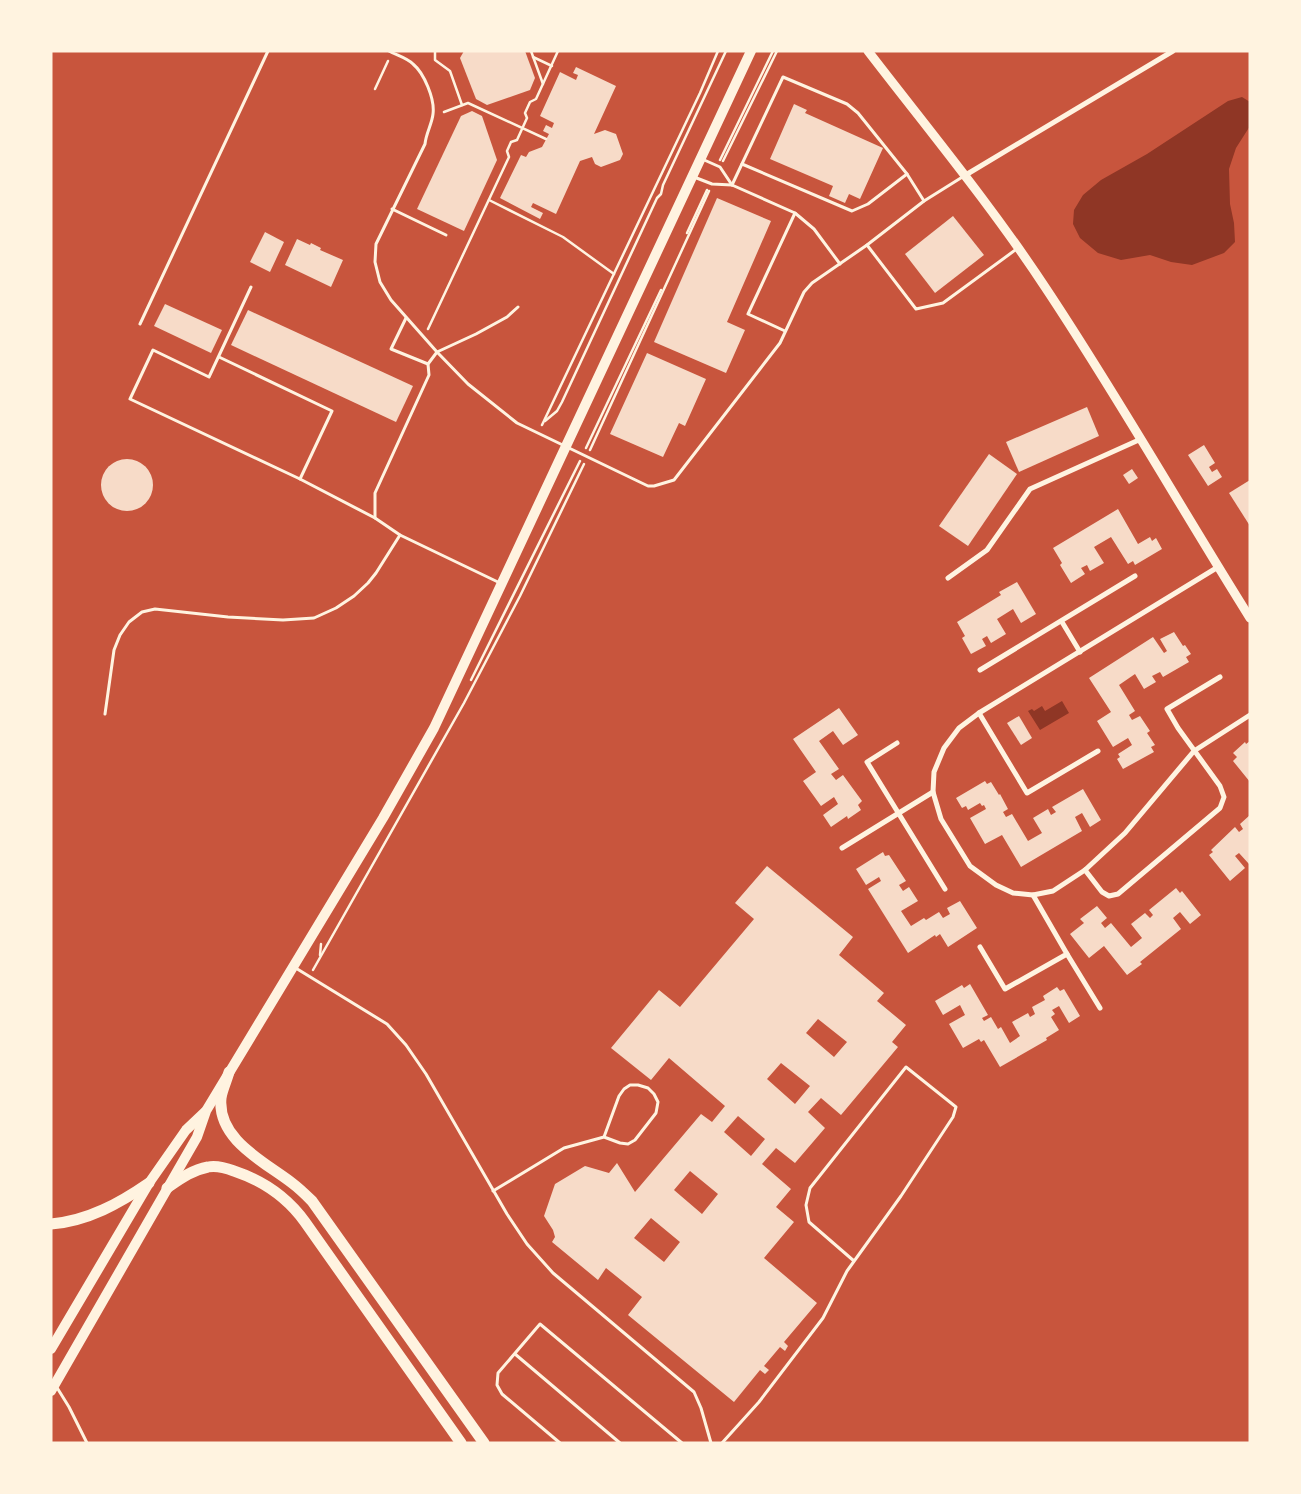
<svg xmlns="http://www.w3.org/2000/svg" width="1301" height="1494" viewBox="0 0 1301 1494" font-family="'Alegreya Sans',sans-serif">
  <rect width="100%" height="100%" fill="#c8553d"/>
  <!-- water -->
  <g fill="#8f3625">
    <polygon points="1242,97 1250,102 1250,126 1236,148 1229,169 1230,204 1234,223 1235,242 1224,253 1192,265 1171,262 1150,255 1121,260 1098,253 1080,238 1073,224 1074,210 1083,195 1101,180 1147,154 1228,101"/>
    <polygon points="1062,701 1069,713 1040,730 1028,711 1032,709 1034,711 1042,706 1045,711"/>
  </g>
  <!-- building -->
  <g fill="#f7dbc8" fill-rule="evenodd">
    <polygon points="464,51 525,51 535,78 530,90 487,105 476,99 460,58"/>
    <polygon points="576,67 616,86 594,134 605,130 616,134 623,154 620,160 601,167 595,164 592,157 580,161 556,214 533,203 531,207 543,213 540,219 500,198 521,155 526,157 529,152 542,147 549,134 543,131 546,125 552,128 554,123 540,116 560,72 576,80 578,75 573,73"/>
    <polygon points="794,104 807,110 805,113 883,148 860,199 849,194 845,203 829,196 833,186 770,159"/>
    <polygon points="472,111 482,116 497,160 464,231 417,209 461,116"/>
    <polygon points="717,198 771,221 727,322 745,330 726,373 654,342"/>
    <polygon points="953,216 984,255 935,293 905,254"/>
    <polygon points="265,232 284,242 270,272 250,262"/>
    <polygon points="297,239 310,245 311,243 321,248 320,250 343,260 331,287 285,265"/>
    <polygon points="165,304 222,330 211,353 154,326"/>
    <polygon points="248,310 413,386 396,422 231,345"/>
    <polygon points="647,353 706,379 685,426 679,423 663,457 610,434"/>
    <polygon points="1087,407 1099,436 1019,472 1006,442"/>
    <polygon points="1204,445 1215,463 1209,467 1212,472 1217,469 1222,477 1208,486 1188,455"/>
    <polygon points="989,454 1017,474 968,546 939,526"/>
    <circle cx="127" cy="485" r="26"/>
    <polygon points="1132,469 1138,478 1129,484 1123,475"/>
    <polygon points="1250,480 1250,526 1229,493"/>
    <polygon points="1118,509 1138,544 1150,537 1152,541 1156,538 1162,549 1135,565 1133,561 1128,564 1111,537 1094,547 1104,563 1090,571 1087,565 1081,568 1085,574 1071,583 1060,565 1062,563 1053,548"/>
    <polygon points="1017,582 1036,614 1021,623 1013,609 997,619 1006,634 991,643 987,636 982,639 986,646 971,654 962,638 965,636 957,622 1001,595 999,592"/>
    <polygon points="1174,632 1183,646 1185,645 1191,654 1186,657 1189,662 1163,677 1160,672 1152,676 1156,682 1144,689 1135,674 1119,685 1135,711 1129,715 1132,720 1140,716 1150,731 1147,733 1155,745 1151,747 1154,752 1123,769 1117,759 1120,757 1118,754 1132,745 1128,738 1113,747 1097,721 1111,712 1089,678 1153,637 1164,653 1167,651 1160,639"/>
    <polygon points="839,708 858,735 843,745 833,731 819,741 839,769 831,774 836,780 843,775 862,801 858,805 861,810 848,819 847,816 831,827 823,815 838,804 834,797 821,806 803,781 816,772 793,739"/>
    <polygon points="1019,716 1032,738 1021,745 1007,723"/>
    <polygon points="1250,741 1250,782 1233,761 1237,757 1233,753 1245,742 1246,744"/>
    <polygon points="985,781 987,784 991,782 999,795 1000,794 1008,809 1003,812 1006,817 1012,814 1028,841 1042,833 1033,818 1048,809 1051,815 1056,812 1052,807 1083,789 1101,820 1090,827 1082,813 1075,817 1082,831 1021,867 1002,835 985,844 970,818 986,809 984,805 982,806 980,803 968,810 966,806 962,808 956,798"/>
    <polygon points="1250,815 1250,864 1249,864 1239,853 1235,856 1245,868 1230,881 1209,855 1213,852 1211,850 1235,827 1239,832 1243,829 1240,824"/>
    <polygon points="883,852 885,856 889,855 906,881 899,885 903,891 909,887 918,901 901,911 911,926 924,918 926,920 939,912 943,918 950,914 947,908 960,901 977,928 948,947 940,934 936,937 935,935 908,953 868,889 881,881 879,877 866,885 856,869"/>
    <path d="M767,866L853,937L839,955L884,993L877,1001L906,1025L892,1042L898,1047L841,1115L821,1098L808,1112L825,1128L795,1163L776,1148L762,1164L791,1189L776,1207L794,1222L764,1258L817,1303L784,1342L788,1346L785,1351L780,1347L764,1366L769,1370L765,1374L760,1370L734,1402L628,1315L642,1297L606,1268L598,1280L552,1242L555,1237L553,1230L544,1216L555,1184L585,1166L609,1173L617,1163L635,1192L701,1114L712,1122L725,1106L669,1058L651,1080L611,1048L659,990L680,1007L754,919L735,903ZM818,1019L847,1042L834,1057L806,1033ZM781,1063L810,1086L795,1104L767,1079ZM738,1116L765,1139L751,1156L724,1132ZM690,1171L718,1194L702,1214L674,1190ZM651,1218L680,1242L664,1262L634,1238Z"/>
    <polygon points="1176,888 1180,893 1182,891 1201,915 1190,924 1180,912 1173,918 1181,929 1140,962 1142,964 1127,975 1104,946 1089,958 1070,934 1084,923 1080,919 1097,906 1107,918 1101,923 1105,928 1111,923 1131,947 1142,938 1131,924 1145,913 1150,918 1153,915 1149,910"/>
    <polygon points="970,984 988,1015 982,1018 984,1021 991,1017 998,1029 1001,1027 1010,1043 1020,1036 1012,1022 1028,1013 1030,1017 1035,1014 1032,1007 1045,1000 1043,996 1057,987 1060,991 1064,989 1080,1016 1069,1023 1059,1006 1052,1010 1055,1014 1051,1017 1059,1030 1046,1038 1047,1040 1000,1067 984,1040 981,1042 979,1039 963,1048 949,1024 965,1015 960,1005 943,1015 935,1001 962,985 964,988"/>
  </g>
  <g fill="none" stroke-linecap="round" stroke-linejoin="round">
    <!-- path -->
    <g stroke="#fff3e0" stroke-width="2.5">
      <polyline points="435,51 435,60 450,71 462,105"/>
      <polyline points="531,51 543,84"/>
      <polyline points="533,57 552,66"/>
      <polyline points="375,89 388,61"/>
      <polyline points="444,112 468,103 546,139"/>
      <polyline points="720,160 773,51"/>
      <polyline points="723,161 777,51"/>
      <polyline points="489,200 563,237 614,274"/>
      <polyline points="687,233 707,190"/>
      <polyline points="428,329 509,157 507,151 511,142 517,140 527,118 525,113 530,102 536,99 558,51"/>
      <polyline points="545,421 557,411 562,402 657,198 661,194 663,185 726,51"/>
      <polyline points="542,425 700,93 718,51"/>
      <polyline points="586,448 661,290"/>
      <polyline points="590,450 709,191"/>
      <polyline points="471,680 580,461"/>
      <polyline points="320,955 321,944"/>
      <polyline points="313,970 464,703 520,596 584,464"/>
    </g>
    <!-- service -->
    <g stroke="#fff3e0" stroke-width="3">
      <path d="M389,51C396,55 407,58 413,64C424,73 435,99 433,114C432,124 426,133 425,144L376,244L375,262L380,282L391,300L437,352L468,384L517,423L648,486H654L674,480L780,343L804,292L812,283L867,245L924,201L964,176"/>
      <polyline points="702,159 720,167 732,185"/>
      <polyline points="742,164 852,211 868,204 907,174"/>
      <polyline points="694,177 712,184 732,185 795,213 814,229 840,264"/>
      <polyline points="732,185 783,77 847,104 858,113 907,174 924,201"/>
      <polyline points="392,209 446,235"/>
      <polyline points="867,245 916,309 943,303 1018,248"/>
      <polyline points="251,287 209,377 153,350 130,399 300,479 375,518"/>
      <polyline points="406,318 391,349 428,364"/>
      <polyline points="140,324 268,51"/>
      <polyline points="785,331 748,314 795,213"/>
      <polyline points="219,357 332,411 300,479"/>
      <polyline points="500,583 400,535 375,518 375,493 429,375 428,364 437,352 476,334 507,317 518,307"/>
      <polyline points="105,714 114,650 120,635 129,622 142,612 155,609 228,617 283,620 314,618 336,608 354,596 368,583 376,573 400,535"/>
      <polyline points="294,967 387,1024 406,1045 426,1074 507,1214 527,1244 553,1273 694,1392 701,1408 711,1443"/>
      <polyline points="493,1191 564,1148 604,1137 620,1143 628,1144 635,1140 656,1113 658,1102 654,1094 648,1088 638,1085 630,1085 624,1089 619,1096 604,1137"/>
      <polyline points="515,1354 620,1443"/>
      <polyline points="56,1386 69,1407 87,1443"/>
      <polyline points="560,1443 502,1394 497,1385 498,1373 540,1324 682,1443"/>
      <polyline points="722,1443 759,1402 823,1318 847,1271 901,1196 953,1117 956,1107 906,1067 810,1188 806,1205 809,1222 854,1261"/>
    </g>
    <!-- minor -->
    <g stroke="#fff3e0" stroke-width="5">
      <polyline points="964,176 1173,51"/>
      <polyline points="1218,567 979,713 959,728 944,748 934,772 933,792 941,819 970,866 996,885 1013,893 1033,895 1053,891 1085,870 1125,833 1194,751 1250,715"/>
      <polyline points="948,578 987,550 1030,489 1141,439"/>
      <polyline points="1062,622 1080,652"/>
      <polyline points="980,670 1135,576"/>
      <polyline points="979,713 1027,793 1098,751"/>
      <polyline points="897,743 867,762 945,889"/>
      <polyline points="842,848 933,792"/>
      <polyline points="1085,870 1102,892 1109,896 1118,894 1220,808 1224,797 1220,786 1178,728 1167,709 1220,677"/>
      <polyline points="980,947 1005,989 1067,954 1033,895"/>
      <polyline points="1067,954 1100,1008"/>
    </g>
    <!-- tertiary -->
    <path stroke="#fff3e0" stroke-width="9" d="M868,51C928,129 991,205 1045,287C1117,395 1181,508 1250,618"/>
    <!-- secondary -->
    <g stroke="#fff3e0" stroke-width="10">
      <polyline points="51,1349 149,1183 186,1130 205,1112"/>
      <polyline points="51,1391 197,1137 206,1111 383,818 434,728 751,51"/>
    </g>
    <!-- trunk -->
    <g stroke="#fff3e0" stroke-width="11">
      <path d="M229,1072C227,1080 222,1090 221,1098C217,1140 265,1162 292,1183C300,1189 306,1195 312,1201L484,1443"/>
      <path d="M167,1188C180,1179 192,1170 208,1167C217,1165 226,1168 234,1171C264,1181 287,1197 305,1222L461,1443"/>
      <path d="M51,1224C88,1221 120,1203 149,1183"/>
    </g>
  </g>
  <!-- border -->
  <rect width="1301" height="1494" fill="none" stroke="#fff3e0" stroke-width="105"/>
</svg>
